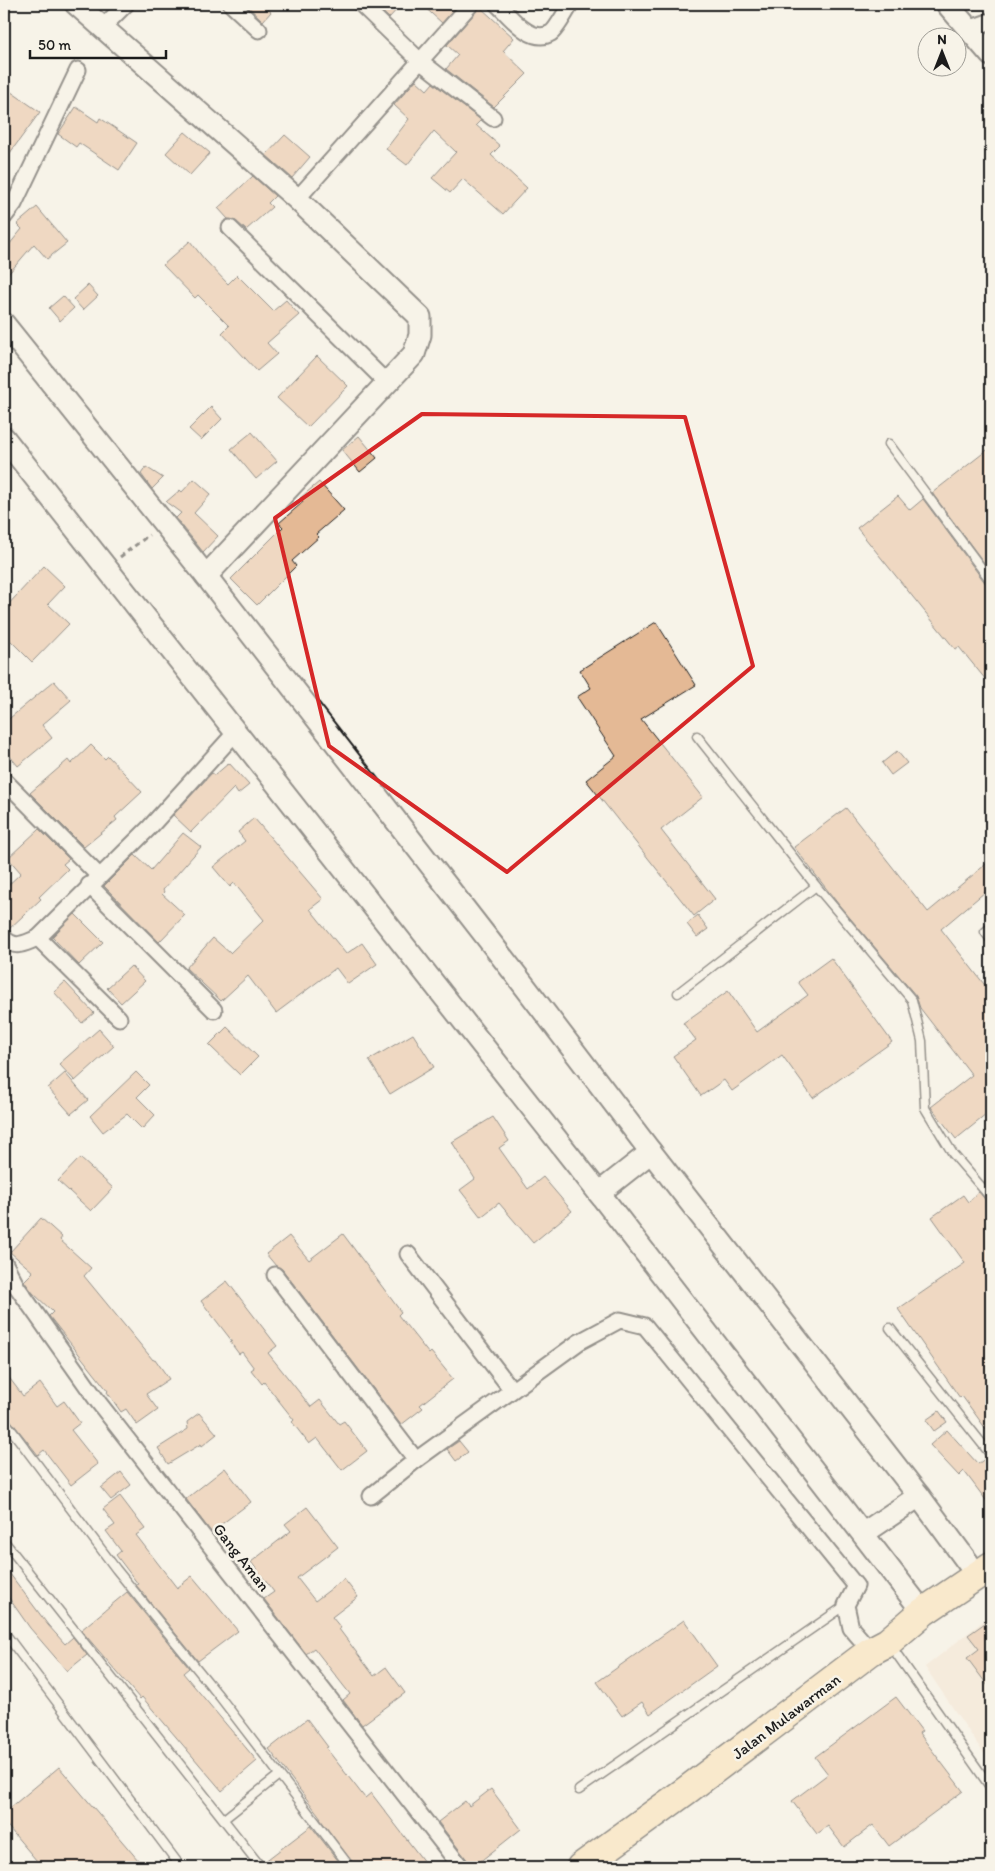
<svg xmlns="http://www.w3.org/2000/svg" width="995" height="1871" viewBox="0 0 995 1871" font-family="Itim,sans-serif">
  <rect width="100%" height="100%" fill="#f7f3e8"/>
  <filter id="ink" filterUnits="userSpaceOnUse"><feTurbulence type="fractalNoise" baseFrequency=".02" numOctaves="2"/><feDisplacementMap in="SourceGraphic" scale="10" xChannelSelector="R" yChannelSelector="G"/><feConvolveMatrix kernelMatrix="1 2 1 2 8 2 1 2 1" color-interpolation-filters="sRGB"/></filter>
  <g filter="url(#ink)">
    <!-- built -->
    <polygon fill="#f1e2cf" points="991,1615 991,1764 925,1667"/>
    <!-- building -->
    <g fill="#e4b995" stroke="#1c1c1c">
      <polygon points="245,4 262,4 271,12 263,21"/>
      <polygon points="374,4 402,4 389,18"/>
      <polygon points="421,4 459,4 442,23"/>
      <polygon points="480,7 514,38 503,51 527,74 494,107 446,69 458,55 447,45"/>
      <polygon points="416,80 427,90 433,83 481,120 476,125 500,146 491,155 527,188 503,214 463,179 450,193 432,178 456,152 434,131 407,165 386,149 409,119 394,105"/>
      <polygon points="4,87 40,112 4,161"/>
      <polygon points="76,107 98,122 100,118 137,143 119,170 79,143 76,147 58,134"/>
      <polygon points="185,132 210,153 190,175 166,153"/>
      <polygon points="285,135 310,157 292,178 266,155"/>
      <polygon points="253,176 275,196 268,203 272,207 246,230 236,221 228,219 218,208"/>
      <polygon points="37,207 67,243 47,259 34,244 4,279 4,251 22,229 17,224"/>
      <polygon points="190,241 204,259 228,284 237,275 273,311 286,300 299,315 267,343 277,354 257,371 222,333 229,326 198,295 195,298 163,265"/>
      <polygon points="88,285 98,296 83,310 73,299"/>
      <polygon points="63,296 74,308 60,321 49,308"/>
      <polygon points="317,356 348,386 308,427 277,398"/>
      <polygon points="211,407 222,419 201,440 189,429"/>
      <polygon points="252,432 277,461 256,479 231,449"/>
      <polygon points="359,436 377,458 360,472 342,450"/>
      <polygon points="991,447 991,572 932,493"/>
      <polygon points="146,467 163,478 152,489 141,474"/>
      <polygon points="194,479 211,494 194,513 218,536 203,552 176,518 181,513 166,502 180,490 182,492"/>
      <polygon points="319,482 344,510 316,534 319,537 292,561 296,566 257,605 231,579 283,527 279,523 303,502 300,498"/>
      <polygon points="898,496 910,510 923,499 986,584 991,587 991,686 959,647 955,649 857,528"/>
      <polygon points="44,566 65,586 48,604 69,624 32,662 4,634 4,609"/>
      <polygon points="656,622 696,685 641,719 703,797 661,830 715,899 694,916 586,780 616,756 577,697 591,688 580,670"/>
      <polygon points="54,681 71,700 42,725 52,738 18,766 4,749 4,723"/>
      <polygon points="91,745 105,759 108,756 142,792 115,817 117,820 84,847 30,793 68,760 71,764"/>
      <polygon points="897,751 907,763 891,775 882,763"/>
      <polygon points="229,763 249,785 238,794 234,788 191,832 173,815 212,773 215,775"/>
      <polygon points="846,808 928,912 991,860 991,887 941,929 991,993 991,1111 956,1139 931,1107 972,1075 920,1008 916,996 839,905 794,847"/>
      <polygon points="254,818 323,899 310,909 346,954 362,943 377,964 348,984 336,968 276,1013 248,976 221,1001 186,968 213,938 230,953 264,920 234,883 230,887 213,867 245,841 238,832"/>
      <polygon points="39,829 69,859 63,864 68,869 39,897 41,899 8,930 4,929 4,889 21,873 8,858"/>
      <polygon points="183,833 201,847 163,890 164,892 162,894 185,915 159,942 104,886 135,855 151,870"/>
      <polygon points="75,914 103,942 79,965 52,937"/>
      <polygon points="698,915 708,929 697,937 687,924"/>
      <polygon points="831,958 892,1042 813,1098 782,1055 732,1091 724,1080 701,1096 673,1056 696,1040 683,1023 728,991 757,1032 808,995 798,982"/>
      <polygon points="131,966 145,981 121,1003 107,988"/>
      <polygon points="65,982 94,1013 82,1023 54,992"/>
      <polygon points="227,1027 258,1057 240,1075 209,1045"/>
      <polygon points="99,1029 114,1046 75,1081 59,1064"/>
      <polygon points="413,1034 434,1067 390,1094 369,1060"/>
      <polygon points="136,1072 149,1085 137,1097 155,1115 142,1129 127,1114 103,1132 90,1116"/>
      <polygon points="65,1073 88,1100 71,1114 48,1088"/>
      <polygon points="493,1117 509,1141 499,1148 528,1189 543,1177 572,1211 533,1243 499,1203 481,1217 460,1190 475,1179 452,1142"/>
      <polygon points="80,1158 113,1188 91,1211 58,1181"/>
      <polygon points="979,1192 987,1202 991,1204 991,1436 962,1396 960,1398 898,1309 965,1263 932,1217 963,1195 968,1202"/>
      <polygon points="41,1218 62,1237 60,1240 91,1268 84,1276 153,1360 155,1359 169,1379 146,1394 158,1410 137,1425 126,1409 121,1412 107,1392 108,1391 49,1316 53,1312 33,1293 24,1281 33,1272 10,1252"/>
      <polygon points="343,1234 401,1312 398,1315 429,1354 431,1352 453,1379 420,1405 423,1408 401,1425 282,1269 276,1266 266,1254 289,1236 309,1260"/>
      <polygon points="227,1281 277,1346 268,1353 311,1407 320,1400 339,1424 344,1421 367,1451 342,1470 317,1438 309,1444 292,1422 294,1420 264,1382 262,1384 251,1370 254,1368 242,1352 239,1354 230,1342 232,1341 201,1301"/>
      <polygon points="4,1371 23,1396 40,1383 57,1406 64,1401 80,1423 71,1430 98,1464 71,1485 44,1450 38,1455 8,1417 4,1414"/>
      <polygon points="939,1411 947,1422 934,1431 926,1420"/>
      <polygon points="199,1413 217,1434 202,1446 201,1444 168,1464 158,1448 188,1429 187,1422"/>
      <polygon points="947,1430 978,1464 986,1458 991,1461 991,1507 964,1471 959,1476 930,1445"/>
      <polygon points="459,1441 468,1452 456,1461 447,1449"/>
      <polygon points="225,1468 251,1502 211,1532 186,1499"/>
      <polygon points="121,1472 131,1485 111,1500 101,1488"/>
      <polygon points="120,1496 145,1529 136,1535 177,1588 192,1576 238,1631 198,1661 136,1585 138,1584 116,1555 121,1551 106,1531 115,1525 103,1509"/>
      <polygon points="307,1507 338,1547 297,1578 315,1601 344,1579 358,1597 332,1617 341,1628 339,1629 374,1676 386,1667 405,1693 362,1725 343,1700 350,1694 314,1648 306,1654 264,1599 274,1592 251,1562 291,1531 285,1524"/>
      <polygon points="4,1566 48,1625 65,1644 73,1637 87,1655 67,1671 30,1628 4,1591"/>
      <polygon points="127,1592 189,1668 183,1673 257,1761 222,1791 142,1697 140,1699 81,1630"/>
      <polygon points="684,1620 717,1666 650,1714 642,1702 622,1716 597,1682"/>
      <polygon points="985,1623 991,1631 991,1690 967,1658 979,1649 968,1635"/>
      <polygon points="896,1697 922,1731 919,1733 963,1791 889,1846 873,1825 844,1847 828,1826 817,1834 792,1801 828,1774 815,1757"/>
      <polygon points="307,1719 328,1747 326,1748 365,1798 371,1793 428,1867 356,1867 320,1819 321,1818 269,1749"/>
      <polygon points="59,1767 144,1867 42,1867 4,1822 4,1813"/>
      <polygon points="491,1789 521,1829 473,1867 471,1867 468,1861 438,1822 465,1801 469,1806"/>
      <polygon points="311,1826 343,1867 266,1867 264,1862"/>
    </g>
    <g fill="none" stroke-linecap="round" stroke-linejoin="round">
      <!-- lane casing -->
      <g stroke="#1c1c1c" stroke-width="11">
        <g id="lane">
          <polyline points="889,444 991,581"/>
          <polyline points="697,736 816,886 912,1000 922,1041 925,1108 953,1154 991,1198"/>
          <polyline points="991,927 985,932 991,940"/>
          <polyline points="678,993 816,886"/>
          <polyline points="890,1328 991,1455"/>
          <polyline points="4,1420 116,1569 220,1697 350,1867"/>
          <polyline points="4,1541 261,1867"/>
          <polyline points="4,1632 181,1867"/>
          <polyline points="891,1646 991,1788"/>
          <polyline points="579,1790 846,1605"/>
          <polyline points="224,1819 279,1775"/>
        </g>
      </g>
      <!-- street casing -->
      <g stroke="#1c1c1c" stroke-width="19">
        <g id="street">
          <polyline points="231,4 259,30"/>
          <polyline points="361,4 420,61 493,118"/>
          <path d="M497,4C510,16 531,45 551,33C557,29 566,11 571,4"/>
          <polyline points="102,28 126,4"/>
          <polyline points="968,29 991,21"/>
          <polyline points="297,199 471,4"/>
          <polyline points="4,217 14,204 78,70"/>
          <polyline points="230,228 387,383"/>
          <polyline points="4,780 99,876"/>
          <polyline points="89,885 214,1010"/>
          <path d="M4,938C16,950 24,943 38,938L150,827L236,732"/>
          <polyline points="38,938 119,1018"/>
          <polyline points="408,1254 512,1390"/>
          <polyline points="4,1262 17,1287 99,1403 461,1867"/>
          <polyline points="275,1275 416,1460"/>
          <polyline points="371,1496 416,1460 579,1342 620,1320 645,1326 856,1586 846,1605 851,1628 871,1651"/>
        </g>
      </g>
      <!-- secondary casing -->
      <g stroke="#1c1c1c" stroke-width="25">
        <g id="secondary">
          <polyline points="76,4 297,199 420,317 420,335 414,354 206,576"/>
          <polyline points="947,4 991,55"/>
          <polyline points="4,324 206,576 523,984 651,1152 919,1496 977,1575"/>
          <polyline points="4,438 599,1193 923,1612"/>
          <polyline points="599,1193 651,1152"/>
          <polyline points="864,1533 919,1496"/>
        </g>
      </g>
      <!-- highway casing -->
      <g stroke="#1c1c1c" stroke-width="31">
        <polyline id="highway" points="581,1867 687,1790 871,1651 888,1642 923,1612 991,1566"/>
      </g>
      <!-- path -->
      <polyline stroke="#1c1c1c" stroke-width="3" stroke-dasharray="5 4" stroke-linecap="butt" points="120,557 149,535"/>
      <!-- lane -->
      <use href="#lane" stroke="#f7f3e8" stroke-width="8"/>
      <!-- street -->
      <use href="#street" stroke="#f7f3e8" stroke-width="15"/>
      <!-- secondary -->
      <use href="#secondary" stroke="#f7f3e8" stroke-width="21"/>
      <!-- highway -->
      <use href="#highway" stroke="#faddab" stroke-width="28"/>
    </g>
  </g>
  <!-- marked area -->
  <path d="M0 0H995V1871H0ZM422,414L685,417L753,666L507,872L329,746L275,518Z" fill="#f7f3e8" fill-opacity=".55" fill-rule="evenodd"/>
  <path fill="none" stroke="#d62828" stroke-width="4" stroke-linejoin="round" d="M422,414L685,417L753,666L507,872L329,746L275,518Z"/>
  <g text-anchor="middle" stroke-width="5" stroke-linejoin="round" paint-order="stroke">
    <!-- street labels -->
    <g font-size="16" fill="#1c1c1c" stroke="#f7f3e8">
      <text transform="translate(242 1557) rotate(52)" y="6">Gang Aman</text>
      <text transform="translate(786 1716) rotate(-37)" y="6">Jalan Mulawarman</text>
    </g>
  </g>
  <!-- margin -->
  <rect width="995" height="1871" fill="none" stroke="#f7f3e8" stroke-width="20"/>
  <rect x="10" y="10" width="975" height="1851" fill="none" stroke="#1c1c1c" stroke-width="2" filter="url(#ink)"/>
  <!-- north arrow -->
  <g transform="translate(942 52)"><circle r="24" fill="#f7f3e8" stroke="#9f9d96"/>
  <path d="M0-4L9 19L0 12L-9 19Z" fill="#1c1c1c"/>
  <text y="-8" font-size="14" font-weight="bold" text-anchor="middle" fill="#1c1c1c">N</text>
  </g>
  <!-- scale -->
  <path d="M30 50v8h136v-8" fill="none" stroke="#1c1c1c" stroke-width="2.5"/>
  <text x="38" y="50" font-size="15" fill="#1c1c1c" stroke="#f7f3e8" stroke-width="4" paint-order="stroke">50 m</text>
</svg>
